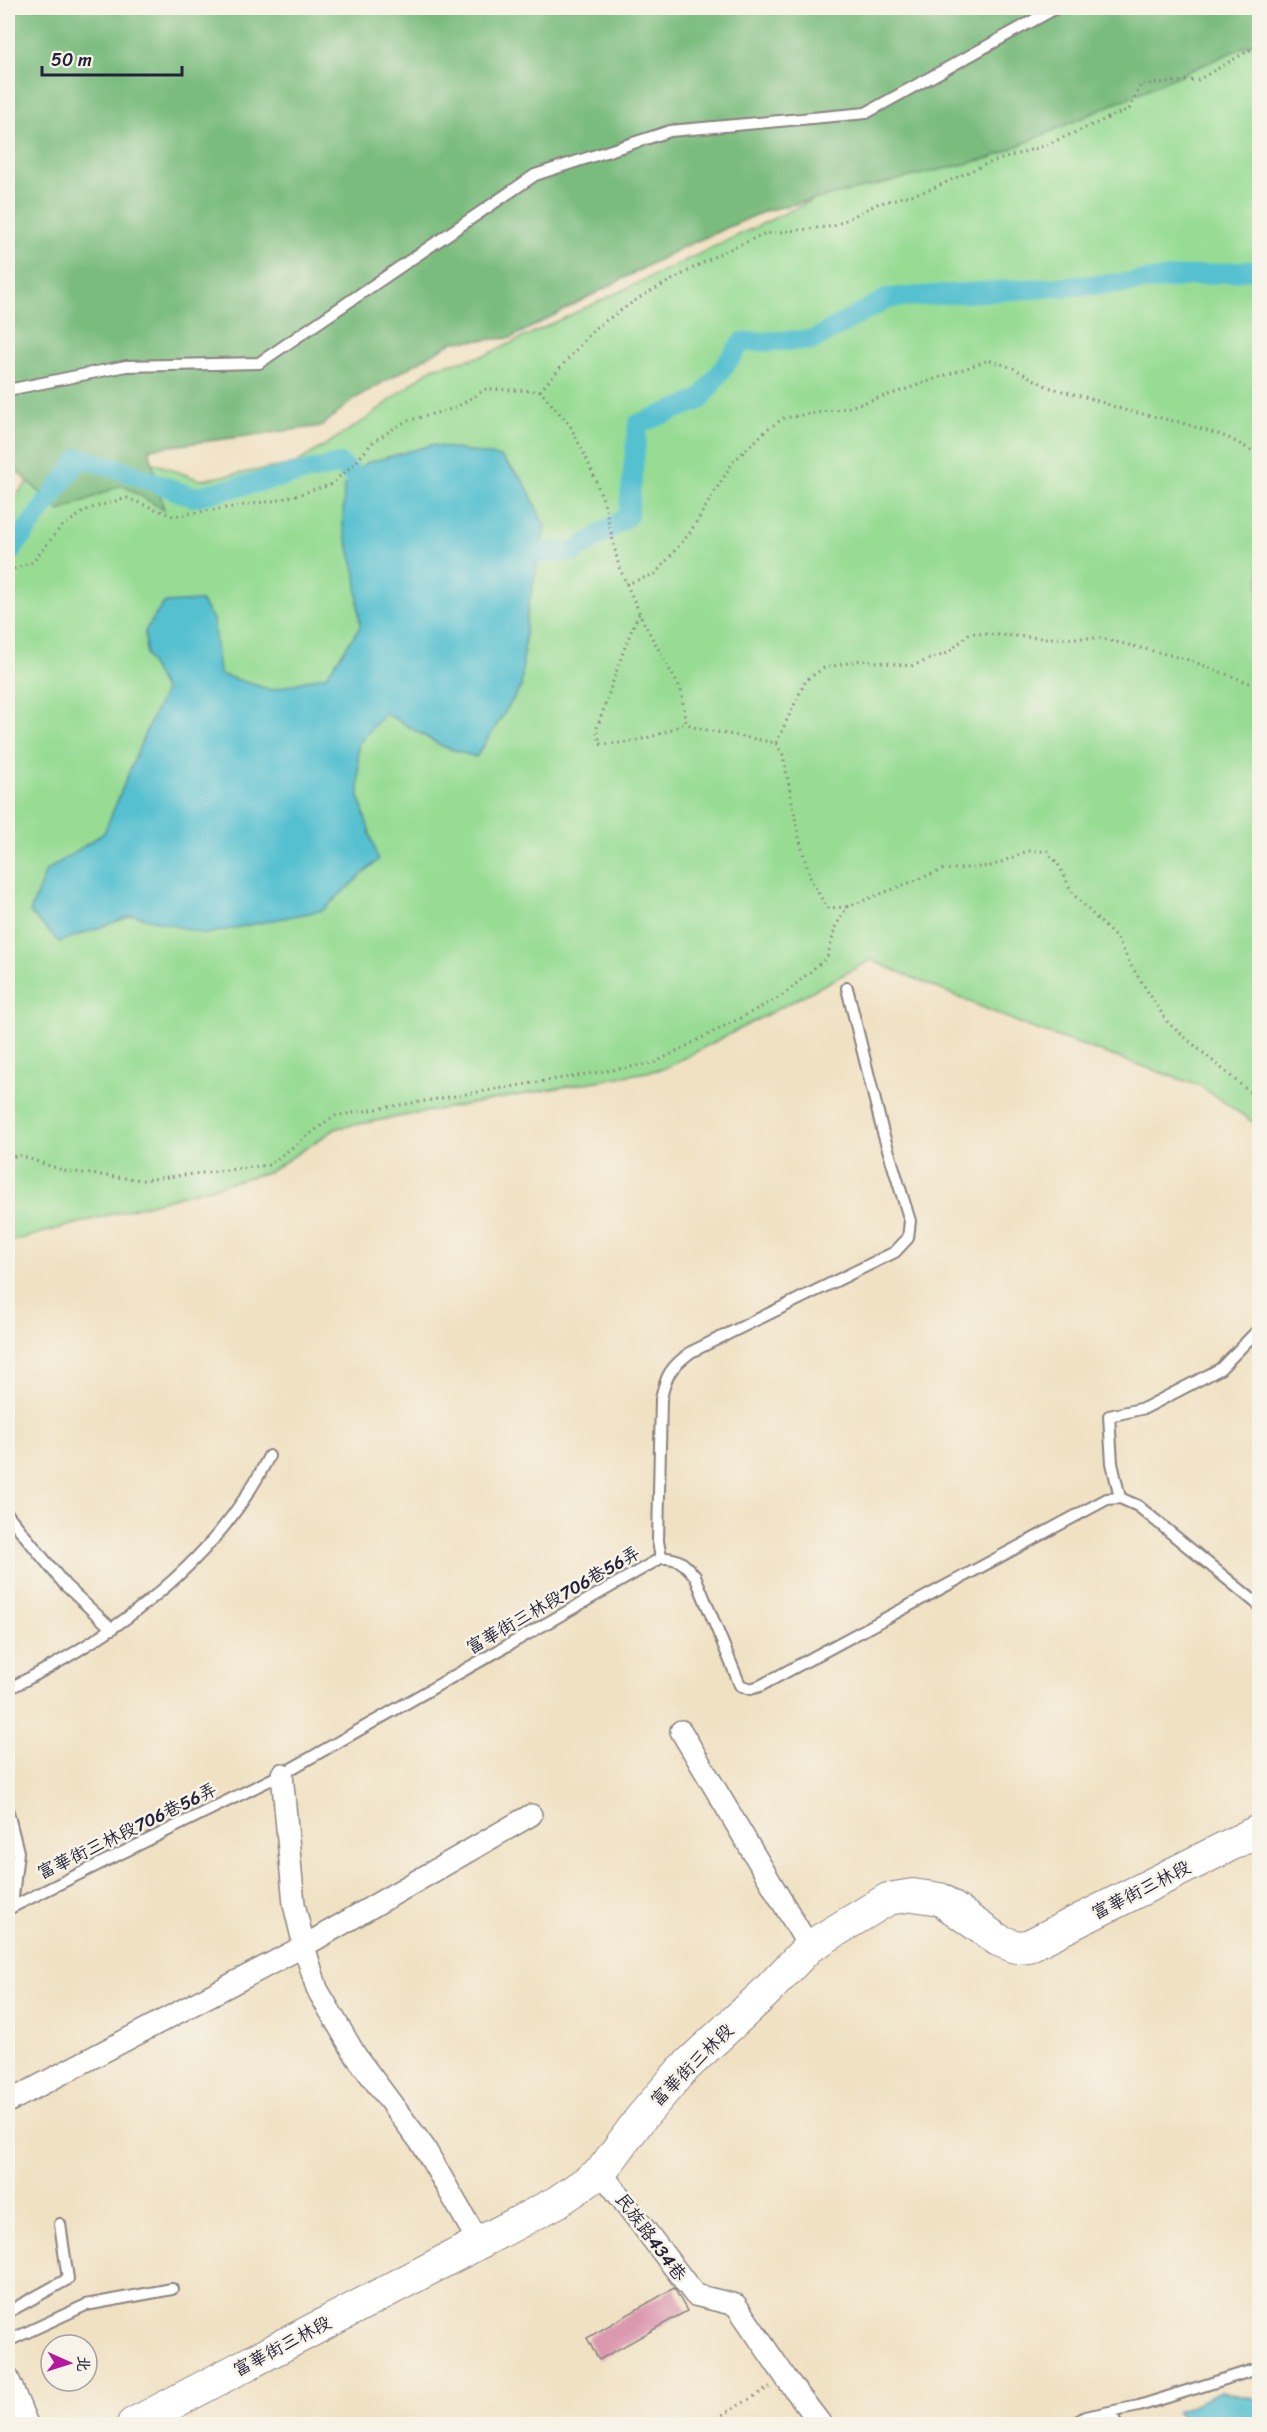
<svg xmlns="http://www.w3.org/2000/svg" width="1267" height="2432" viewBox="0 0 1267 2432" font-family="Sriracha,'LXGW WenKai TC',sans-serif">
  <rect width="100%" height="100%" fill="#f7f3e8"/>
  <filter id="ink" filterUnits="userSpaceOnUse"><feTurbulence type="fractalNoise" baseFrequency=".0167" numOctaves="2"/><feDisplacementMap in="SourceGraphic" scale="12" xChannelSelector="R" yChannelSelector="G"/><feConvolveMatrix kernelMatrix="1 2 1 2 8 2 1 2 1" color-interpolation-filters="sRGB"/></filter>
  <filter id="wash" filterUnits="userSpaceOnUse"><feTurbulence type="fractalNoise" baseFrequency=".008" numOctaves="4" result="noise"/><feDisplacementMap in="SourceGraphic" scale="24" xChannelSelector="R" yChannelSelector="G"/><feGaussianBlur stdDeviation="1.35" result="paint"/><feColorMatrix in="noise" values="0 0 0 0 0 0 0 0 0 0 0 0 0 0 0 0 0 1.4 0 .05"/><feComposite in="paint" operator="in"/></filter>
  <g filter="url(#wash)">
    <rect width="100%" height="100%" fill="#f0e1c3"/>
    <!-- green -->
    <polygon fill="#98dc94" stroke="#5d7f68" stroke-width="1.5" points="1217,8 1259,8 1259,1126 1200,1086 1029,1027 871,960 663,1069 337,1128 269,1172 8,1242 8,504 53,455 143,459 200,480 295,464 365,420 432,368 486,355"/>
    <!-- forest -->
    <polygon fill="#7abc7e" stroke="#4e6f5c" stroke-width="1.5" points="8,8 1259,8 1260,40 990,158 765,211 681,248 511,338 453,342 354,399 322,426 149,449 164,510 122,485 60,511 17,471 8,474"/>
    <!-- water -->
    <g fill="#55c0d0" stroke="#3c7186" stroke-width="1.5">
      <polygon points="432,445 501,457 525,483 545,527 527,613 521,687 476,757 442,746 385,713 358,744 359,797 378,860 323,910 205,934 134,915 59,942 30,912 46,871 104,833 146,731 165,691 146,655 145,631 164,603 201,601 213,619 219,674 272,690 327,675 360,627 356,574 343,526 344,486 366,463"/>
      <polygon points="1221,2392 1259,2399 1259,2424 1187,2424 1176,2412"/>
    </g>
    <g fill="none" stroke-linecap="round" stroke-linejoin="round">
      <!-- canal -->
      <g stroke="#55c0d0" stroke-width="20">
        <polyline points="513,554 576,551 628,516 638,424 700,400 742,342 813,340 888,298 1123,283 1260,269"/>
        <polyline points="8,555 80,458 119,469 193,497 340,464 375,491"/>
      </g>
    </g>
    <g id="blocks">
      <!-- building -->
      <polygon fill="#db99b0" points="674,2288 687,2311 599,2360 587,2338"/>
    </g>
  </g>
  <g filter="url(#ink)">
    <use href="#blocks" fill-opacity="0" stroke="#89827f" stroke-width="1.5"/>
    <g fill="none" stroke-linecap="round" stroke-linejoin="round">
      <!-- lane casing -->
      <g stroke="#89827f" stroke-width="14">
        <g id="lane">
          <polyline points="8,390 126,366 259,363 535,175 670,131 866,113 1056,8"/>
          <polyline points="1120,1498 1112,1463 1109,1416 1145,1408 1220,1369 1260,1328"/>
          <polyline points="8,1515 65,1585 112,1629"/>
          <path d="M661,1558L658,1541L661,1399C666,1374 671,1367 691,1352L895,1252L908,1238L910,1221L883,1133L847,988"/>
          <path d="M8,1689C113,1637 216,1564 269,1456"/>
          <polyline points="8,1812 18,1852 12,1906"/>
          <path d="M8,1909L282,1774L661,1558C678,1557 684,1563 695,1576L740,1685L750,1689L760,1686L1107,1499L1120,1498L1138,1506L1260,1606"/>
          <polyline points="8,2312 68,2279 60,2224"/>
          <polyline points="8,2341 86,2305 172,2289"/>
          <polyline points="1111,2412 1116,2424"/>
          <polyline points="1073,2424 1085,2417 1139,2406 1260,2368"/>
        </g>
      </g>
      <!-- street casing -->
      <g stroke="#89827f" stroke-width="24">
        <g id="street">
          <polyline points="681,1731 809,1947"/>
          <polyline points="282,1774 294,1904 304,1946 317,1989 356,2056 424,2147 479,2243"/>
          <polyline points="8,2102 304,1946 531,1815"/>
          <polyline points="601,2172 695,2295 736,2305 786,2378 821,2424"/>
          <polyline points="8,2378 27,2424"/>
        </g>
      </g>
      <!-- secondary casing -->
      <g stroke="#89827f" stroke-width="34">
        <polyline id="secondary" points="133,2424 557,2202 601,2172 640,2119 681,2071 765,1993 809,1947 888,1899 913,1895 940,1899 998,1940 1016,1947 1028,1946 1260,1830"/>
      </g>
      <!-- path -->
      <g stroke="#89827f" stroke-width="3" stroke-dasharray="1.5 4.5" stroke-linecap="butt">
        <polyline points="540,391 595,328 639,298 719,254 764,234 834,226 877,204 929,190 986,164 1046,145 1129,109 1141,84 1198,80 1260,44"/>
        <polyline points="8,571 33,562 60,528 88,509 127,498 173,516 279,500 330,485 355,463 374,441 406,421 455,408 486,389 540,391 570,425 592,471 604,502 619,567 644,623 681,690 686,723 696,728 776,743 783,755 799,838 811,880 827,908 847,907 836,926 827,957 782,996 654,1063 334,1116 269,1165 143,1180 65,1171 18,1155 8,1159"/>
        <polyline points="626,584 655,574 689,534 733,462 769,428 784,418 846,408 901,391 989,360 1013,368 1048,387 1092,399 1124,410 1179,422 1227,437 1260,455"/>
        <path d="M639,614C621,651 611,691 596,730L601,744C632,744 658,736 686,723"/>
        <polyline points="776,743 806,680 824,668 861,660 911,666 948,653 970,633 1041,638 1100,638 1186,659 1260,687"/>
        <polyline points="847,907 942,870 992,866 1027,851 1047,851 1058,864 1073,894 1118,940 1130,964 1168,1023 1260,1101"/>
        <polyline points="707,2424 770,2387"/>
      </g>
      <!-- lane -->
      <use href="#lane" stroke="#fff" stroke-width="10"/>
      <!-- street -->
      <use href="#street" stroke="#fff" stroke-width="21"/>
      <!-- secondary -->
      <use href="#secondary" stroke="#fff" stroke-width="32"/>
    </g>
  </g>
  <g text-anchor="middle" stroke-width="5" stroke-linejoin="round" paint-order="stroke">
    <!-- street labels -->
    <g font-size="18" fill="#22223b" stroke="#f7f3e8">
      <text transform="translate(553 1600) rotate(-30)" y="6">富華街三林段706巷56弄</text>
      <text transform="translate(127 1831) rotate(-26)" y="6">富華街三林段706巷56弄</text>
      <text transform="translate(1141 1890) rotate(-27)" y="6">富華街三林段</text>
      <text transform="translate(692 2065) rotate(-45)" y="6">富華街三林段</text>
      <text transform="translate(651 2237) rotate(53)" y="6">民族路434巷</text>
      <text transform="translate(282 2346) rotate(-28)" y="6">富華街三林段</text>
    </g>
  </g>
  <!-- margin -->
  <rect width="1267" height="2432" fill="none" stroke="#f7f3e8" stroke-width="30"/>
  <!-- north arrow -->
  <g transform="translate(69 2363) rotate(93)"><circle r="28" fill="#f7f3e8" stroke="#a29fa3" stroke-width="1.5"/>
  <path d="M0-4.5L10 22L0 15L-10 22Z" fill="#b5179e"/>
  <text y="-9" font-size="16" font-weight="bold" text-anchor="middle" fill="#22223b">北</text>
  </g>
  <!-- scale -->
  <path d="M42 66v9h140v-9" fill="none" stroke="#22223b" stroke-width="3"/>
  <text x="51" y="66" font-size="18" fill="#22223b" stroke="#f7f3e8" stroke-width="4.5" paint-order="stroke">50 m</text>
</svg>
